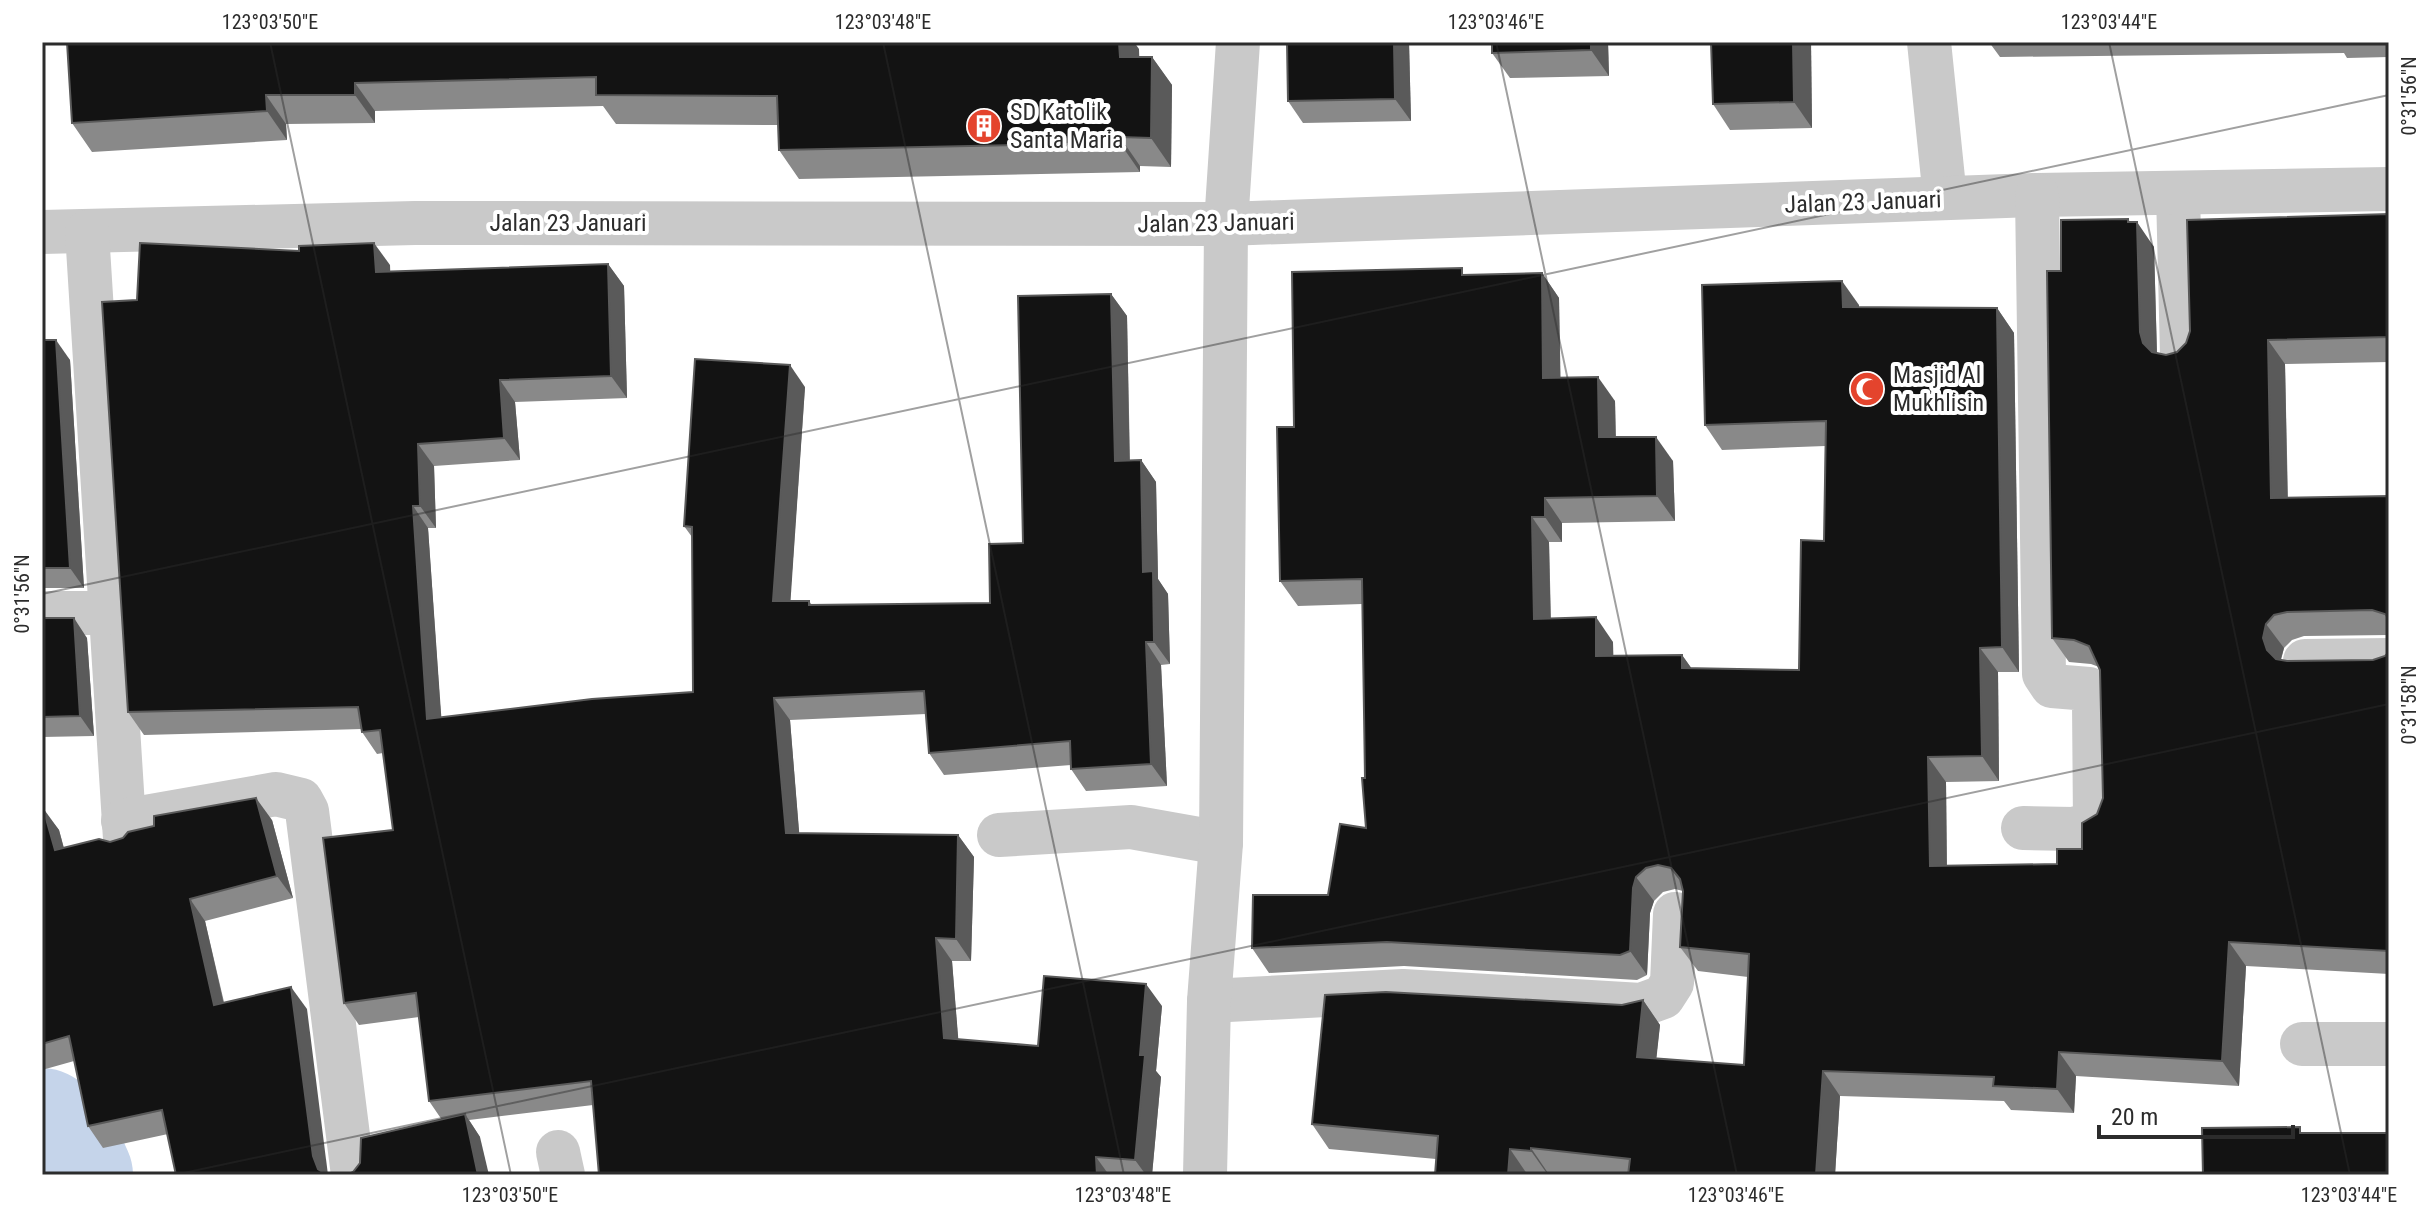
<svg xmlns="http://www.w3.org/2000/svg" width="2431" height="1217" viewBox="0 0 2431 1217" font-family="'Roboto Condensed',sans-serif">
  <rect width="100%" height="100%" fill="#fff"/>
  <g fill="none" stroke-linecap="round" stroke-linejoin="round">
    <!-- river -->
    <polyline stroke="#c5d4ea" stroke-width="116" points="42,1126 57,1135 75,1175"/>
    <!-- minor -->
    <g stroke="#c9c9c9" stroke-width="44">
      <polyline points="1929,42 1945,198"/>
      <polyline points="2178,193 2182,355"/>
      <polyline points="42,232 415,223 1226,224 2037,195 2389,189"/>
      <polyline points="87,232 125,839"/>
      <polyline points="42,613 110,613"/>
      <polyline points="2305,661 2389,660"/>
      <polyline points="123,821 276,794 301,800 307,811 353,1175"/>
      <polyline points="2023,828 2074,829 2095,823 2094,703 2089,689 2052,686 2044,674 2037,195"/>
      <polyline points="999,835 1131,827 1221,843"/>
      <polyline points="1209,1001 1403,991 1641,1005 1663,997 1672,983 1675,914"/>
      <polyline points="2302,1044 2389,1044"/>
      <polyline points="558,1152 563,1175"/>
      <polyline points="1205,1175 1209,1001 1221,843 1226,224 1238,42"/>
    </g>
  </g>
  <!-- wall -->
  <g fill="#898989">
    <polygon points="67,42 1139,49 1139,57 1152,57 1172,85 1171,167 1140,166 1140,172 799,179 779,150 778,125 616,124 603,106 375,111 375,123 286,124 287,140 92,152 72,123"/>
    <polygon points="1287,42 1409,42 1411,121 1303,123 1288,101"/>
    <polygon points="1492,42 1608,42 1609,76 1510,78 1492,53"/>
    <polygon points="1711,42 1811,42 1812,128 1730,130 1713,104"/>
    <polygon points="1989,42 2389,42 2389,57 2347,58 2344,53 2000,57"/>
    <polygon points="2389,214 2389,362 2285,364 2288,498 2389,496 2389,635 2304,636 2292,640 2284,648 2281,660 2287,661 2373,660 2385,656 2389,652 2389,974 2246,966 2239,1086 2076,1076 2074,1113 2011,1110 2004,1101 1840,1096 1835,1175 1567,1175 1548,1173 1548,1175 1539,1175 1436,1159 1329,1149 1312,1124 1622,1005 1643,1000 1660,1025 1656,1058 1744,1065 1748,977 1698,971 1680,947 1683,891 1675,889 1663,892 1654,901 1650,913 1647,975 1637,980 1404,966 1269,973 1252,948 1328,895 1366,828 1362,604 1298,606 1280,581 1294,427 1466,275 1542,273 1559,298 1560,378 1615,401 1616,437 1673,461 1675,521 1562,523 1562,542 1549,542 1551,618 1613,642 1613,656 1682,655 1692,669 1799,670 1824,541 1825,446 1722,450 1705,425 1859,305 1859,307 1997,308 2014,333 2019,672 1998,672 1999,781 1946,782 1947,866 2057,864 2082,849 2103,798 2100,670 2099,667 2091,664 2069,662 2052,638 2061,271 2130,222 2154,247 2157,353 2166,355 2177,352"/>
    <polygon points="608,264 624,286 627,398 515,402 520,460 434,466 436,528 428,528 441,718 693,692 692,537 684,526 805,387 790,601 809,601 812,605 990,603 1023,543 1111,294 1127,316 1130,460 1141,460 1156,482 1158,579 1168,594 1170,664 1161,665 1167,786 1086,791 1071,769 1071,765 944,775 929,753 926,714 790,720 799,833 958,835 974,857 971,961 952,961 958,1039 1038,1046 1162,1006 1156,1071 1161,1077 1152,1175 599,1175 593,1105 469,1120 480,1137 353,1172 442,1120 429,1101 419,1017 359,1025 344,1003 393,830 383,753 377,754 362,732 362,729 144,735 128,712 137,300 390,265 390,272"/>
    <polygon points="42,340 70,360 84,588 42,588"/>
    <polygon points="42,618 87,638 94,736 42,737"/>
    <polygon points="42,809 59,830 64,848 272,820 293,898 205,921 224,1002 307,1009 168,1134 103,1148 88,1126 74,1061 42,1070"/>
  </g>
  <!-- shaded-wall -->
  <g fill="#5a5a5a">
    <polygon points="1119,42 1134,42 1139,49 1140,86 1120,57"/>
    <polygon points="1394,42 1409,42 1411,121 1395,99"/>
    <polygon points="1591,42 1608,42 1609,76 1591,50"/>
    <polygon points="1793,42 1811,42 1812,128 1794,102"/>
    <polygon points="1152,57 1172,85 1171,167 1151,138"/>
    <polygon points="355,83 375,111 375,123 355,95"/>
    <polygon points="266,95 286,124 287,140 267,111"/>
    <polygon points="1120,137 1140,166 1140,172 1120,143"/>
    <polygon points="2128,219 2137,232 2137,222 2154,247 2157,356 2143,343 2140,332"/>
    <polygon points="374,243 390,265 391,294 376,272"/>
    <polygon points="608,264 624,286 627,398 611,376"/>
    <polygon points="1542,273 1559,298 1561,403 1543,378"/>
    <polygon points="1842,281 1859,305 1860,331 1843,307"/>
    <polygon points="1111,294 1127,316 1130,483 1115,461"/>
    <polygon points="1997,308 2014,333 2019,672 2002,647"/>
    <polygon points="56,340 70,360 84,588 70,568"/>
    <polygon points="2268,340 2285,364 2288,523 2271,498"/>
    <polygon points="790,365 805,387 789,623 773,601"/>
    <polygon points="1598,377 1615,401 1616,462 1599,437"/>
    <polygon points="500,380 515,402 520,460 504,438"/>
    <polygon points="1656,437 1673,461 1675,521 1657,496"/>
    <polygon points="418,444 434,466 436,528 420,506"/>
    <polygon points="1141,460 1156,482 1158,579 1168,594 1170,664 1154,642 1143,572"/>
    <polygon points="1545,498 1562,523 1562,542 1545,517"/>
    <polygon points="413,506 428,528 443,741 427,719"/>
    <polygon points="1532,517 1549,542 1551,643 1534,619"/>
    <polygon points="1596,617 1613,642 1614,680 1596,656"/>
    <polygon points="74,618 87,638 94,736 80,716"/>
    <polygon points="2266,624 2284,648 2280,662 2267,650 2263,638"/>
    <polygon points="1146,642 1161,665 1167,786 1151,764"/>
    <polygon points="1980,648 1998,672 1999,781 1982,756"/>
    <polygon points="1682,655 1699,679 1682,668"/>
    <polygon points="774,698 790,720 801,855 786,833"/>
    <polygon points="1928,757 1946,782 1947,890 1930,866"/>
    <polygon points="256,798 272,820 293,898 277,876"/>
    <polygon points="43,808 59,830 70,872 55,850"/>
    <polygon points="958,835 974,857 971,961 956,939"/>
    <polygon points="1636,877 1654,901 1650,913 1647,975 1630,951 1633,888"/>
    <polygon points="190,899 205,921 229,1027 214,1005"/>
    <polygon points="936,938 952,961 960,1060 944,1038"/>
    <polygon points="2229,942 2246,966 2239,1086 2222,1061"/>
    <polygon points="1146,984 1162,1006 1156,1071 1161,1077 1152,1175 1146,1175 1135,1160 1140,1055"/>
    <polygon points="291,987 307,1009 328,1175 318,1169 313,1156"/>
    <polygon points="1643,1000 1660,1025 1654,1081 1637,1057"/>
    <polygon points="2059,1052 2076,1076 2074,1113 2057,1089"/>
    <polygon points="1823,1071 1840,1096 1835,1175 1816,1175"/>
    <polygon points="465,1114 480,1137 489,1175 478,1175"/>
    <polygon points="1531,1148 1548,1173 1548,1175 1531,1151"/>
    <polygon points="1510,1149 1527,1174 1527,1175 1508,1175"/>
    <polygon points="1096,1157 1109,1175 1097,1175"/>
  </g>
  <!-- building -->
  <g fill="#131313" stroke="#5a5a5a" stroke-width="2">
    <polygon points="67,42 1119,42 1120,57 1152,57 1151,138 1120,137 1120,143 779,150 777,96 596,95 596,77 355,83 355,95 266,95 267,111 72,123"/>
    <polygon points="1287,42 1394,42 1395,99 1288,101"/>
    <polygon points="1492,42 1591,42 1591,50 1492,53"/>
    <polygon points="1711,42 1793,42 1794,102 1713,104"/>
    <polygon points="2389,214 2389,337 2268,340 2271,498 2389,496 2389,619 2385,614 2372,610 2287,612 2274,615 2266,624 2263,638 2267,650 2276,659 2287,661 2373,660 2385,656 2389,652 2389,951 2229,942 2222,1061 2059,1052 2057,1089 1993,1086 1994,1077 1823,1071 1816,1175 1628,1175 1630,1159 1531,1148 1531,1151 1510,1149 1508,1175 1435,1175 1438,1136 1312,1124 1325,995 1386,992 1622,1005 1643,1000 1637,1057 1744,1065 1749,954 1680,947 1683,891 1680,879 1671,868 1658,865 1646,868 1636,877 1633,888 1630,951 1620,955 1387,942 1252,948 1253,895 1328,895 1340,824 1366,828 1362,778 1365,778 1362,579 1280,581 1277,427 1294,427 1292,272 1462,268 1462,275 1542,273 1543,378 1598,377 1599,437 1656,437 1657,496 1545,498 1545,517 1532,517 1534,619 1596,617 1596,656 1682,655 1682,668 1799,670 1801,540 1824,541 1826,421 1705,425 1702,285 1842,281 1843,307 1997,308 2002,647 1980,648 1982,756 1928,757 1930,866 2057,864 2057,849 2082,849 2082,823 2097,814 2103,798 2100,670 2089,646 2074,640 2052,638 2047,271 2061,271 2061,220 2128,219 2128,222 2137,222 2140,332 2143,343 2152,352 2166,355 2177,352 2186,343 2190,331 2187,220"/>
    <polygon points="140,243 299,251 299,246 374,243 376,272 608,264 611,376 500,380 504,438 418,444 420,506 413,506 427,719 592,699 693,692 692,527 684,526 695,359 790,365 773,601 809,601 809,605 990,603 989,544 1023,543 1018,296 1111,294 1115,461 1141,460 1143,572 1153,571 1154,642 1146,642 1151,764 1071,769 1070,741 929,753 924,691 774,698 786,833 958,835 956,939 936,938 944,1038 1038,1046 1044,976 1146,984 1140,1055 1145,1055 1135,1160 1096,1157 1097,1175 599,1175 591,1081 429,1101 416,993 344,1003 323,838 393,830 380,730 362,732 358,707 128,712 102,302 137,300"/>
    <polygon points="42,340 56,340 70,568 42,568"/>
    <polygon points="42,618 74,618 80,716 42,717"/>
    <polygon points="256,798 277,876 190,899 214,1005 291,987 313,1156 318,1169 327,1175 176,1175 162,1110 88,1126 69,1036 42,1044 42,809 43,808 55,850 99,839 110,842 123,838 128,832 154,826 154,816"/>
    <polygon points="465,1114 478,1175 347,1175 353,1172 360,1163 361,1138"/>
    <polygon points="2300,1127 2300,1133 2389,1133 2389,1175 2203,1175 2202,1128"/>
  </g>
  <!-- ticks -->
  <path fill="none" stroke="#2c2c2c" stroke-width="2" stroke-opacity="0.45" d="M270,42L511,1175M883,42L1124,1175M1496,42L1737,1175M2109,42L2350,1175M42,594L2389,95M174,1175L2389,704"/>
  <!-- icons -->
  <defs>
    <g id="building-disc" transform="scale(1.8)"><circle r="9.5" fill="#e4442d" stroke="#fff"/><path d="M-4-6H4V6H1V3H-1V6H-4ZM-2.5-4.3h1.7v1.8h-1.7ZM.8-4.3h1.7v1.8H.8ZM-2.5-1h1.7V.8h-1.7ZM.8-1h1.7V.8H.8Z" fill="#fff"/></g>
    <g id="mosque-disc" transform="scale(1.8)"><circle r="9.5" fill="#e4442d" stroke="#fff"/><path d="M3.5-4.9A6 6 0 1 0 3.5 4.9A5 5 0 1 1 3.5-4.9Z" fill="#fff"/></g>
  </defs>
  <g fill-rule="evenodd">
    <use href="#building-disc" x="984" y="126"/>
    <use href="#mosque-disc" x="1867" y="389"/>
  </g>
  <g text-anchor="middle" stroke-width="8" stroke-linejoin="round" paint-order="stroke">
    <!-- poi labels -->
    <g font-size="24" fill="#2c2c2c" stroke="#fff" text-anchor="start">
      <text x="1010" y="120">SD Katolik<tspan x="1010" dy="28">Santa Maria</tspan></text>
      <text x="1893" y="383">Masjid Al<tspan x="1893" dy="28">Mukhlisin</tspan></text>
    </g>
    <!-- street labels -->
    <g font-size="24" fill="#2c2c2c" stroke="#fff">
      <text transform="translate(1863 202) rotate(-2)" y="8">Jalan 23 Januari</text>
      <text x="568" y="231">Jalan 23 Januari</text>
      <text transform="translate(1216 223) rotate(-1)" y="8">Jalan 23 Januari</text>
    </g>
  </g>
  <!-- border -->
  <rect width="2431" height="1217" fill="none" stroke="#ffffff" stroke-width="88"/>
  <!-- scale -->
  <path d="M2099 1125v12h194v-12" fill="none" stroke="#2c2c2c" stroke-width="4"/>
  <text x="2111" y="1125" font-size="24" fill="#2c2c2c" stroke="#ffffff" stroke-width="6" paint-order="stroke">20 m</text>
  <rect x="44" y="44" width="2343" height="1129" fill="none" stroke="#2c2c2c" stroke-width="3"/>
  <g font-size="20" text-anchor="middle" fill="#2c2c2c">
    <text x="270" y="29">123°03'50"E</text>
    <text x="883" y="29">123°03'48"E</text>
    <text x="1496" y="29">123°03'46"E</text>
    <text x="2109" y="29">123°03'44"E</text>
    <text transform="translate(2409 96) rotate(-90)" y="7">0°31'56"N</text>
    <text transform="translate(22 594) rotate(-90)" y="7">0°31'56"N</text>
    <text transform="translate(2409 705) rotate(-90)" y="7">0°31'58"N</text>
    <text x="510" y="1202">123°03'50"E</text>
    <text x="1123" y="1202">123°03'48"E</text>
    <text x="1736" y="1202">123°03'46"E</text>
    <text x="2349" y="1202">123°03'44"E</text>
  </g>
</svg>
